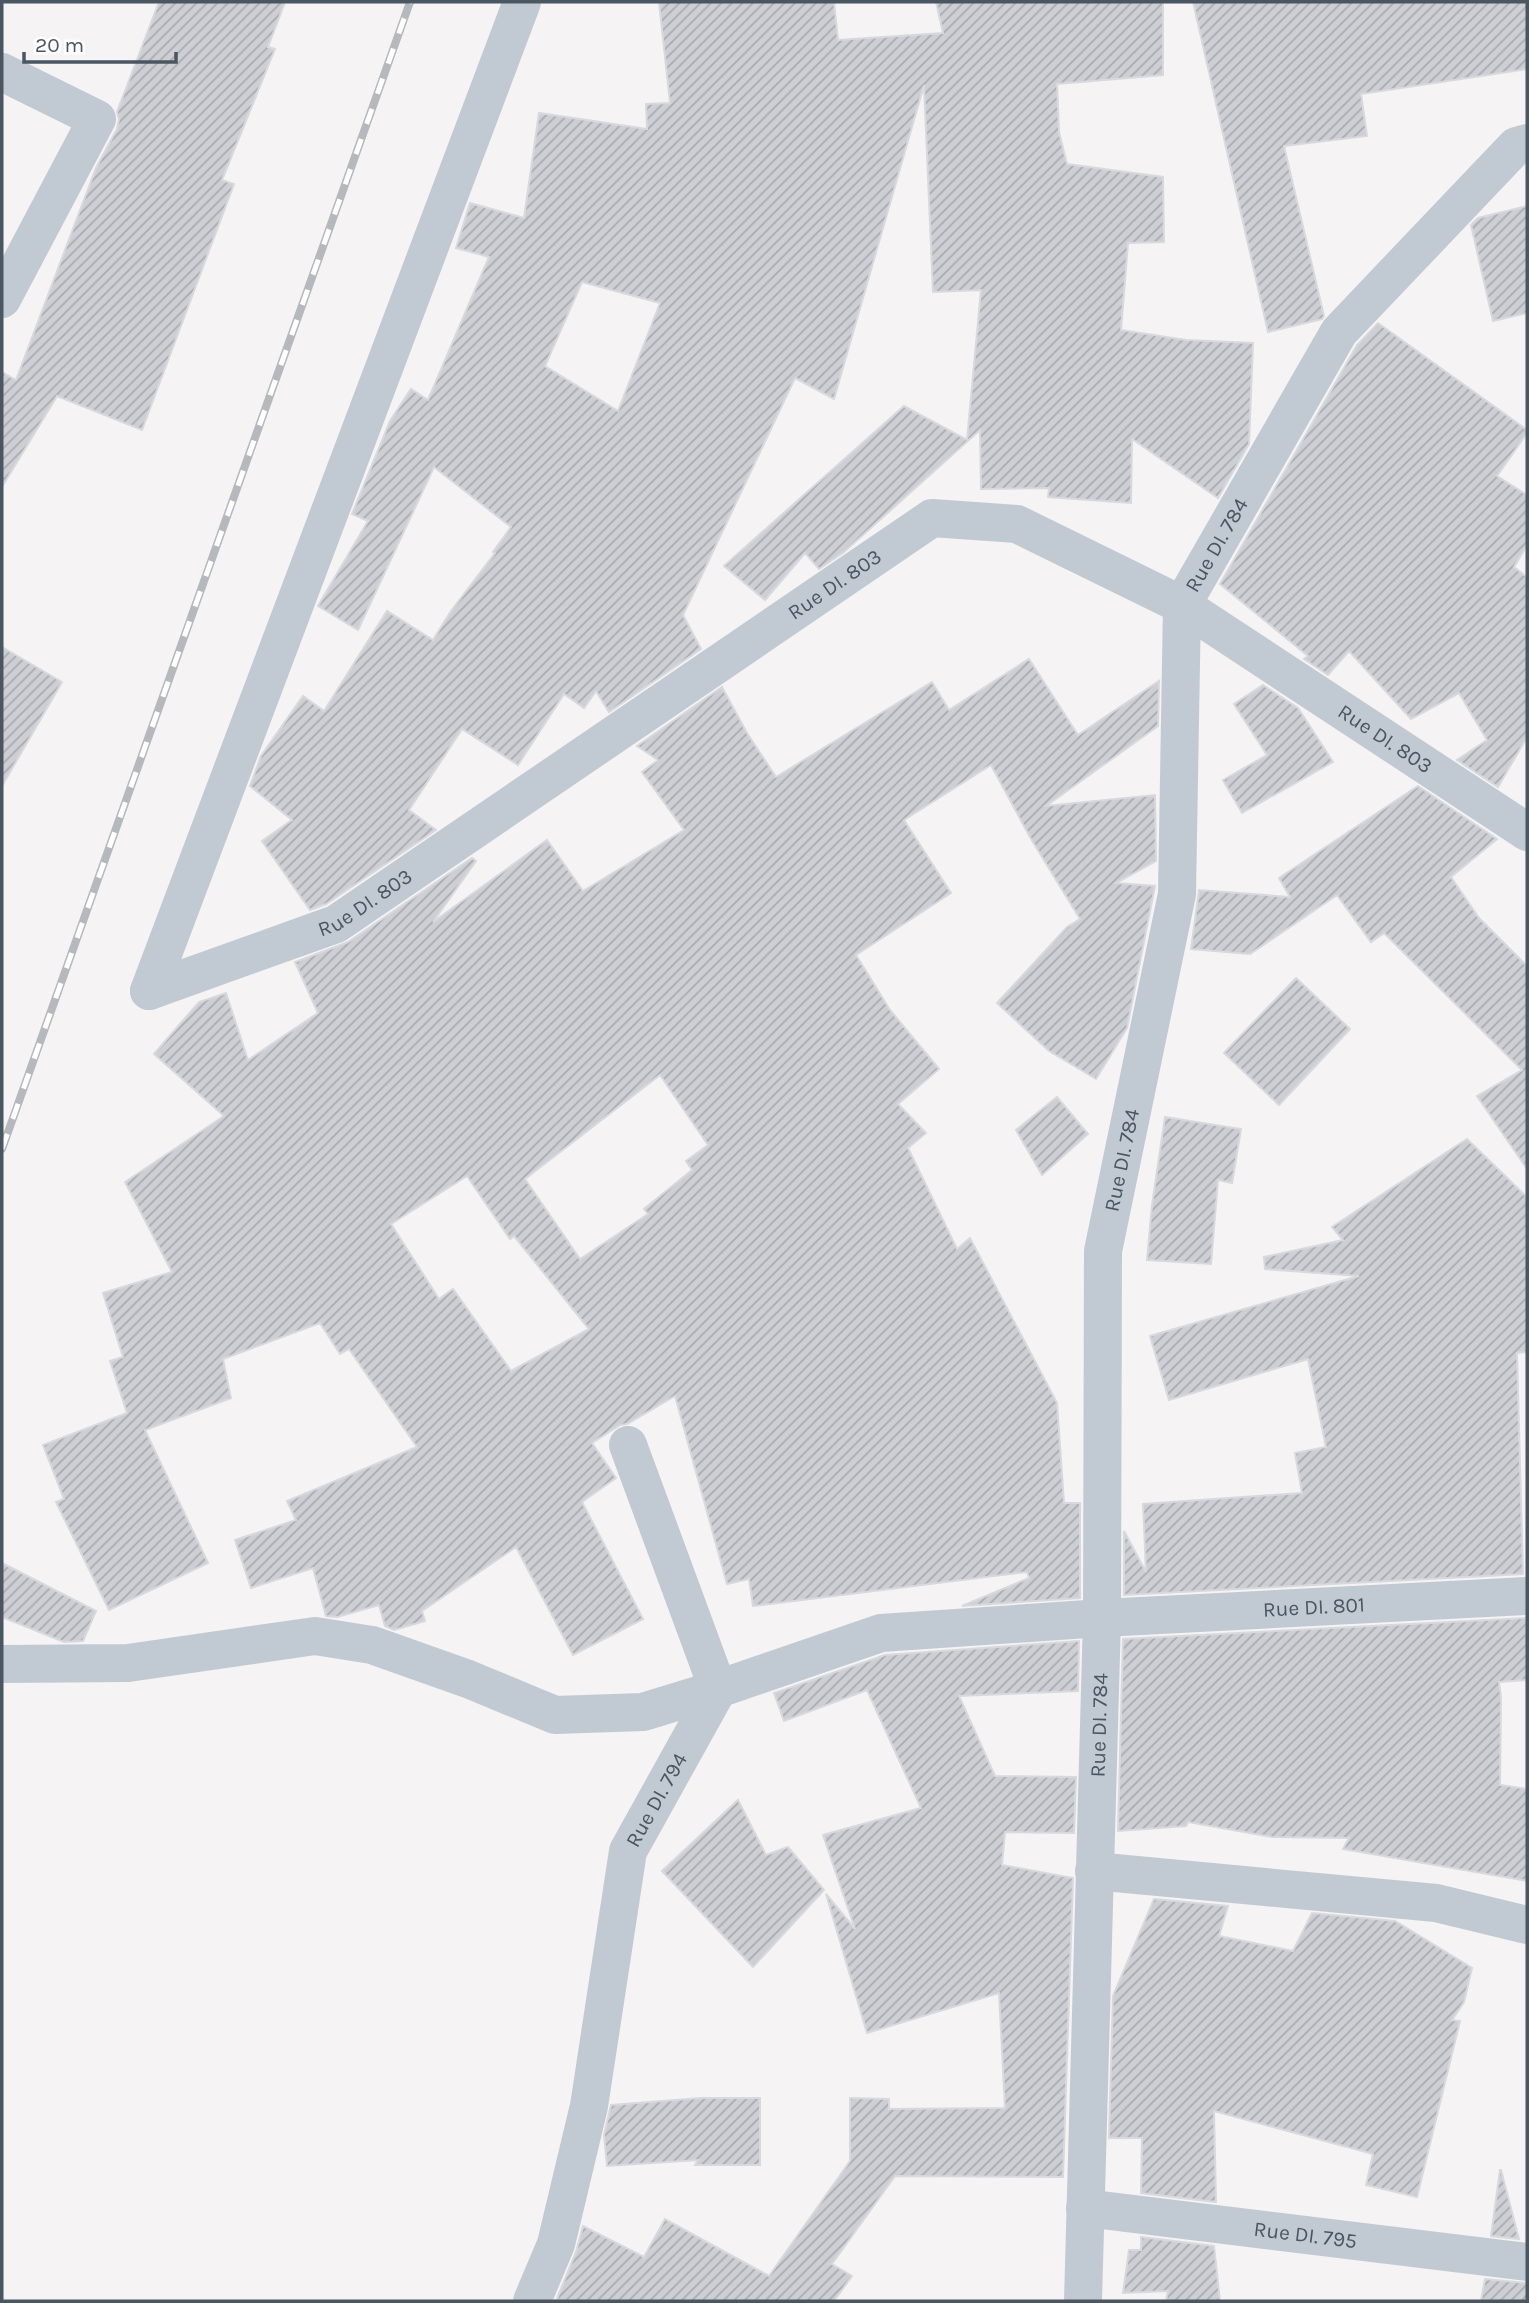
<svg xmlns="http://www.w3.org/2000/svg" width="1529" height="2303" viewBox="0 0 1529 2303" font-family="Karla,sans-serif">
  <defs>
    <pattern id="building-hatch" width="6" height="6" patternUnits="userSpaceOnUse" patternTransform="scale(1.75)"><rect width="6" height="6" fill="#cdcfd5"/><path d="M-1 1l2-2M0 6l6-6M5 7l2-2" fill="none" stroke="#a8abb0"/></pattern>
  </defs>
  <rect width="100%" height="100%" fill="#f5f3f3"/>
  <!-- building -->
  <g fill="url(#building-hatch)" stroke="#d7d9de" stroke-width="2" fill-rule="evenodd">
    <polygon points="159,2 285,2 268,47 275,49 222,180 234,184 142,430 57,396 2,487 2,372 16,380 96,168 117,129 119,119 117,112"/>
    <path d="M659,2H834L838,40L943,33L936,2H1163V75L1057,84L1059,132L1067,164L1163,177L1164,242L1128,243L1121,330L1186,340L1253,343L1249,444L1218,498L1132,439L1131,503L1048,497L1049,488L981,489L980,430L844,552L819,569L805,553L765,600L724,566L904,406L967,440L981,290L933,292L924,85L834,399L795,378L683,615L701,649L609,712L596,691L584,708L564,694L518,765L462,729L409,810L436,830L326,904L310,910L262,841L292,820L250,786L261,756L303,696L324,711L387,611L433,640L451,611L495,553L493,552L511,527L434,467L358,630L318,606L368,521L352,514L390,421L411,389L428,400L489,257L456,248L470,203L524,218L539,113L647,129L646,104L670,103ZM582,282L660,303L618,411L545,366Z"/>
    <polygon points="1193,2 1527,2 1527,69 1361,94 1367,136 1284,146 1324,316 1322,319 1268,332"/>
    <polygon points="1527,206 1527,313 1493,321 1471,225 1478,218"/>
    <polygon points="1378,323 1527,430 1527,433 1497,476 1527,495 1527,545 1514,567 1527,577 1527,737 1498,787 1457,760 1487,740 1459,693 1411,719 1349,651 1328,675 1304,659 1308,656 1220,584 1357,345"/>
    <polygon points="2,647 62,682 2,786"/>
    <path d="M1029,659L1078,735L1159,681L1158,726L1046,806L1155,795L1156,861L1116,883L1155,886L1127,1028L1096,1079L1049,1051L997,1003L1067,927L1080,919L1031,839L991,765L904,820L951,893L856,955L890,1010L939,1069L898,1104L926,1133L908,1148L957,1249L970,1238L1057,1403L1064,1503H1080V1598L962,1606L1029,1578L1027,1572L753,1606L749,1579L727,1584L675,1396L627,1424L620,1425L592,1443L616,1478L582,1502L643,1619L573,1655L516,1547L422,1611L425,1621L394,1630L385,1626L379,1605L337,1617L326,1616L313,1568L251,1588L235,1540L296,1520L287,1501L417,1447L349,1349L340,1354L320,1323L223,1359L231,1398L145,1430L208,1563L109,1610L56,1502L64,1499L43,1445L127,1413L110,1361L123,1357L103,1293L172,1272L125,1182L224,1116L154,1054L199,1002L226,993L248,1060L318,1013L295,962L348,942L472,858L476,861L433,922L547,840L583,891L684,830L642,772L658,760L637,746L722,687L747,733L776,777L932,682L949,710ZM660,1075L708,1145L686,1161L692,1170L644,1209L648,1214L580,1259L525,1179ZM467,1176L510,1239L514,1236L589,1329L511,1371L453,1289L439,1299L391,1224Z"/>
    <polygon points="1263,685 1298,708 1333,762 1242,813 1223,780 1267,755 1234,704"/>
    <polygon points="1418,786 1497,839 1451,877 1479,918 1527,966 1527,1169 1477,1096 1522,1070 1384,933 1371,942 1337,895 1250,954 1191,949 1199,890 1290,897 1279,878"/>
    <polygon points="1296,978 1350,1029 1279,1105 1224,1053"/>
    <polygon points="1057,1097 1088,1134 1042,1175 1016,1130"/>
    <polygon points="1165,1117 1241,1129 1232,1183 1218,1180 1211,1264 1147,1260 1152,1205"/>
    <polygon points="1467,1139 1527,1197 1527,1352 1517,1353 1523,1574 1124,1595 1124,1531 1146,1572 1143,1504 1302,1493 1295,1453 1326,1447 1308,1359 1169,1400 1150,1336 1359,1276 1265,1269 1264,1257 1343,1240 1332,1227"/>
    <polygon points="2,1563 96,1611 83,1641 64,1642 2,1617"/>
    <polygon points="1527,1618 1527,1680 1499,1682 1501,1697 1500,1785 1527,1789 1527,1881 1343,1849 1349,1838 1272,1837 1188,1822 1186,1826 1118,1831 1123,1639"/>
    <polygon points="1079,1641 1078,1691 959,1696 995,1776 1076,1777 1074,1833 1005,1832 1002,1865 1073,1878 1063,2177 895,2176 832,2264 852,2276 834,2301 556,2301 576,2252 583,2226 644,2257 665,2219 769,2276 850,2161 850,2098 889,2099 889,2109 1005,2108 999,1993 867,2033 826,1894 855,1929 823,1835 921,1808 867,1690 784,1721 774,1693 885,1655"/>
    <polygon points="738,1800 766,1855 788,1847 824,1890 753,1967 662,1871"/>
    <polygon points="1154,1899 1228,1906 1219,1936 1293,1951 1312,1913 1395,1921 1472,1968 1464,2002 1452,2020 1460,2021 1417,2197 1366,2185 1373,2154 1214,2111 1216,2202 1141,2193 1142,2138 1109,2138 1113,1996"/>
    <polygon points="701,2098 760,2098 760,2165 695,2165 698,2160 607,2166 604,2135 611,2105"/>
    <polygon points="1500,2170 1501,2170 1519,2239 1491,2236"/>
    <polygon points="1141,2237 1214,2246 1220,2301 1166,2301 1168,2291 1123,2293 1129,2250 1141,2250"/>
    <polygon points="1485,2279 1527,2283 1527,2301 1481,2301"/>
  </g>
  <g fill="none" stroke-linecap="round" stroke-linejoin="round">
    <!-- minor -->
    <g stroke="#c1cad2" stroke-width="38">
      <polyline points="2,72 97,119 2,299"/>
      <path id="s1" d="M149,991L336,924L932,518L1017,524L1182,605L1527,832"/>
      <polyline points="149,991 522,2"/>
      <polyline points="2,1664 128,1663 315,1636 372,1645 468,1679 555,1715 643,1712 718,1689 628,1445"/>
      <polyline points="1094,1871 1436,1903 1527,1925"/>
      <path id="s2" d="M1085,2208L1527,2262"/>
      <path id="s3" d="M532,2301L556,2244L589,2106L628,1851L718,1689L881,1633L1102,1618L1527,1596"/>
      <path id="s4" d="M1083,2301L1102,1618L1103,1251L1177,894L1182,605L1339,332L1516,146L1527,143"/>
    </g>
    <!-- rail casing -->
    <g stroke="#b5b8bd" stroke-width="8">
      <polyline id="rail" points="2,1149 410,2"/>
    </g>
    <!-- rail -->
    <use href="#rail" stroke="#fff" stroke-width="5" stroke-dasharray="16" stroke-linecap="butt"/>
  </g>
  <g text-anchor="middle" stroke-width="5" stroke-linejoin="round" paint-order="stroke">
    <!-- street labels -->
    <g font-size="21" fill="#4a5661" stroke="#fff">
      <text dy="7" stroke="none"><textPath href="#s4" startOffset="1773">Rue DI. 784</textPath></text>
      <text dy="7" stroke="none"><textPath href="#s1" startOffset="802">Rue DI. 803</textPath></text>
      <text dy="7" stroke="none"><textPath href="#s1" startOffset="1432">Rue DI. 803</textPath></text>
      <text dy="7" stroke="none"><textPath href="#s1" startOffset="234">Rue DI. 803</textPath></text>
      <text dy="7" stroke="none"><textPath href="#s4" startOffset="1143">Rue DI. 784</textPath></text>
      <text dy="7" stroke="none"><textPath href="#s3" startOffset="1253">Rue DI. 801</textPath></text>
      <text dy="7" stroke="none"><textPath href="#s4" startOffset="576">Rue DI. 784</textPath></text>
      <text dy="7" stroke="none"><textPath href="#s3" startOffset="520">Rue DI. 794</textPath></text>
      <text dy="7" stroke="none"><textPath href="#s2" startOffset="222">Rue DI. 795</textPath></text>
    </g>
  </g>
  <!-- border -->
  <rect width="1529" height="2303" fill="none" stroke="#4a5661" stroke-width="7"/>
  <!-- scale -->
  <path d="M24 52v10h152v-10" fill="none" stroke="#4a5661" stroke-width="3.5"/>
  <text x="35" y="52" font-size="21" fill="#4a5661" stroke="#ffffff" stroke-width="5" paint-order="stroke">20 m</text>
</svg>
